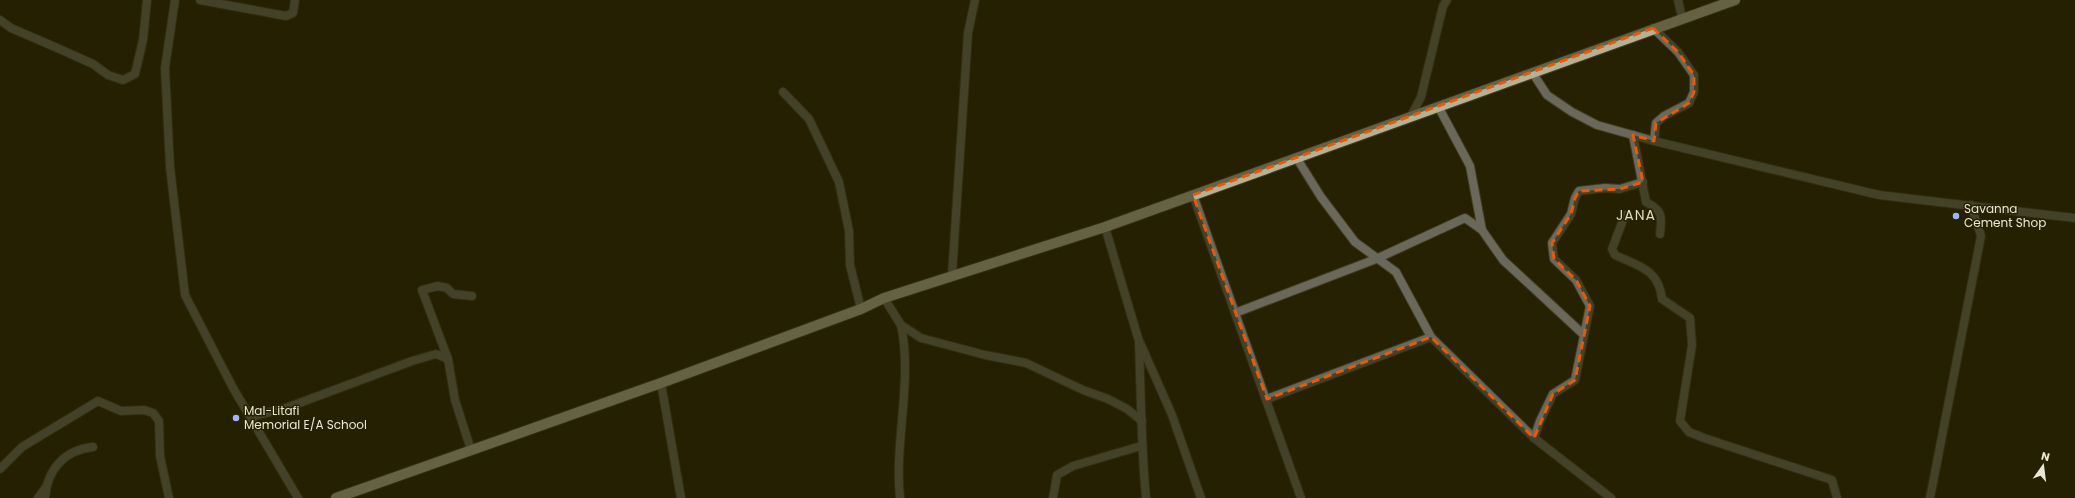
<svg xmlns="http://www.w3.org/2000/svg" width="2075" height="498" viewBox="0 0 2075 498" font-family="Poppins,sans-serif">
  <rect width="100%" height="100%" fill="#252102"/>
  <g fill="none" stroke-linecap="round" stroke-linejoin="round">
    <!-- minor casing -->
    <g stroke="#403d1f" stroke-width="10">
      <g id="minor">
        <polyline points="175,0 165,68 170,167 185,295 233,388 298,498"/>
        <polyline points="200,0 286,16 293,13 295,0"/>
        <polyline points="1678,0 1682,18"/>
        <polyline points="0,20 11,28 55,47 93,64 108,75 123,80 135,74 143,40 147,0"/>
        <polyline points="1653,28 1678,52 1694,75 1694,92 1689,103 1664,116 1656,123 1654,141"/>
        <polyline points="1532,72 1547,95 1572,112 1597,125 1654,141 1879,195 2075,218"/>
        <polyline points="783,92 809,119 839,182 849,231 850,265 861,309"/>
        <polyline points="1438,106 1470,166 1482,230 1503,260 1583,334"/>
        <polyline points="1411,116 1421,97 1443,6 1447,0"/>
        <path d="M1633,135L1646,202C1663,211 1662,216 1660,234"/>
        <polyline points="1296,157 1321,197 1355,242 1396,272 1431,337 1534,438 1611,498"/>
        <polyline points="1193,195 1301,498"/>
        <path d="M1625,215L1612,249L1615,255C1638,266 1659,269 1662,299L1690,318L1692,345L1680,421L1689,432L1704,438L1832,480L1837,498"/>
        <polyline points="1105,227 1138,338 1172,415 1201,498"/>
        <polyline points="952,275 968,33 975,0"/>
        <polyline points="884,298 901,325 921,338 985,355 1026,363 1083,390 1108,399 1127,409 1142,421"/>
        <polyline points="1235,313 1376,259 1465,218 1482,230"/>
        <path d="M1139,343C1141,395 1141,446 1146,498"/>
        <polyline points="448,359 422,290 438,286 447,288 453,294 472,296"/>
        <polyline points="661,383 681,498"/>
        <polyline points="1267,399 1431,337"/>
        <polyline points="250,417 286,408 412,361 436,354 448,359 455,400 471,450"/>
        <polyline points="1534,438 1540,421 1553,394 1575,380 1590,306 1576,280 1554,259 1552,243 1571,214 1575,198 1579,191 1605,188 1620,189 1643,182"/>
        <polyline points="0,469 22,447 98,401 121,411 144,410 153,413 159,421 160,456 169,498"/>
        <polyline points="38,498 46,487"/>
        <path d="M45,498C47,470 64,450 93,447"/>
        <path d="M900,498C894,441 913,382 901,325"/>
        <polyline points="1053,498 1057,475 1073,466 1141,446"/>
        <polyline points="1930,498 1981,236 1971,205"/>
      </g>
    </g>
    <!-- major casing -->
    <g stroke="#403d1f" stroke-width="12">
      <polyline id="major" points="336,498 661,383 861,309 884,298 1105,227 1735,0"/>
    </g>
    <!-- minor -->
    <use href="#minor" stroke="#6a685a" stroke-width="8"/>
    <!-- major -->
    <use href="#major" stroke="#b4b194" stroke-width="10"/>
  </g>
  <!-- marked area -->
  <path d="M0 0H2075V498H0ZM1653,28L1678,52L1694,75V92L1689,103L1656,123L1654,141L1633,135L1643,182L1620,189L1579,191L1575,198L1571,214L1552,243L1554,259L1576,280L1590,306L1575,380L1553,394L1534,438L1431,337L1267,399L1193,195Z" fill="#252102" fill-opacity=".55" fill-rule="evenodd"/>
  <path fill="none" stroke="#e8590c" stroke-width="3" stroke-dasharray="8 5" stroke-linejoin="round" d="M1653,28L1678,52L1694,75V92L1689,103L1656,123L1654,141L1633,135L1643,182L1620,189L1579,191L1575,198L1571,214L1552,243L1554,259L1576,280L1590,306L1575,380L1553,394L1534,438L1431,337L1267,399L1193,195Z"/>
  <!-- markers -->
  <g fill="#9fb3fd" stroke="#252102" stroke-width="1.5">
    <circle cx="1956" cy="216" r="4"/>
    <circle cx="236" cy="418" r="4"/>
  </g>
  <g text-anchor="middle" stroke-width="3" stroke-linejoin="round" paint-order="stroke">
    <!-- poi labels -->
    <g font-size="12" fill="#e8e6d4" stroke="#252102" text-anchor="start">
      <text x="1964" y="213">Savanna<tspan x="1964" dy="14">Cement Shop</tspan></text>
      <text x="244" y="415">Mal-Litafi<tspan x="244" dy="14">Memorial E/A School</tspan></text>
    </g>
    <!-- quarter labels -->
    <g font-size="14" letter-spacing="1" fill="#e0dcb8" stroke="#252102">
      <text x="1636" y="220">JANA</text>
    </g>
  </g>
  <!-- north arrow -->
  <g transform="translate(2043 466) rotate(14)" stroke="#252102" stroke-width="3" paint-order="stroke">
  <path d="M0-3L7 15L0 10L-7 15Z" fill="#e8e6d4"/>
  <text y="-6" font-size="11" font-weight="bold" text-anchor="middle" fill="#e8e6d4">N</text>
  </g>
</svg>
